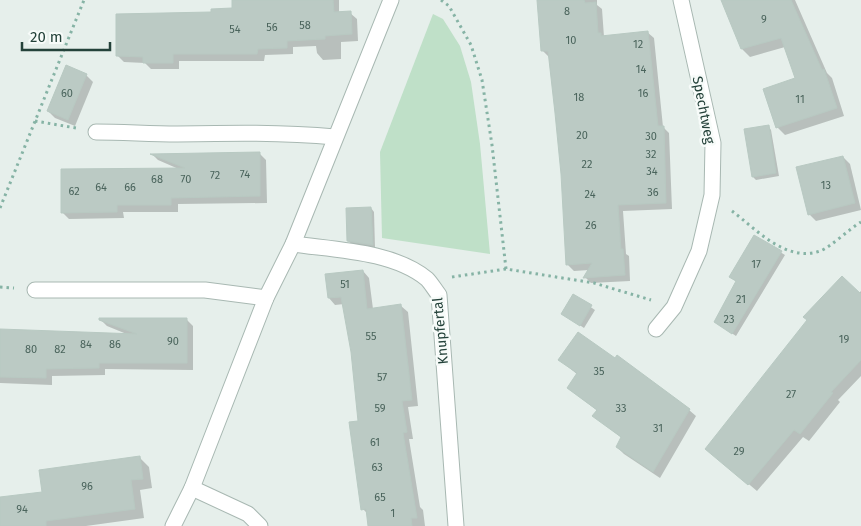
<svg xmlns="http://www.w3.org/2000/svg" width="861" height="526" viewBox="0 0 861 526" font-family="'Fira Sans',sans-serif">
  <rect width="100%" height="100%" fill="#e6efeb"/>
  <!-- green -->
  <polygon fill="#bfe0c8" points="433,14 443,19 460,46 471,82 480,144 490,254 382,238 380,152"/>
  <!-- shadow -->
  <g fill="#0003">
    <polygon points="234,0 339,0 339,13 350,13 357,19 358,41 341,42 341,59 323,60 317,53 316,46 293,47 293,54 265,55 264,61 179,61 179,69 151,69 145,63 124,62 118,56 212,13 234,10"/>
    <polygon points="539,0 597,0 597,5 602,9 604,37 647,32 654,38 663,127 669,133 672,209 623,211 626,254 629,256 630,281 591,283 585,277 589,270 574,271 568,265 560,146 549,57 543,51"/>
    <polygon points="723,0 795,0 827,73 832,78 844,116 785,135 777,127 797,79 785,47 750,57 742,49"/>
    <polygon points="86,75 93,82 75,126 55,118 48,111"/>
    <polygon points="768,126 771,130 779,176 756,180 753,177"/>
    <polygon points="259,153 266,160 267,203 178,204 178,212 123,212 124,218 69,219 62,212 181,170 158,160 153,155"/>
    <polygon points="843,157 850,164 861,210 816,221 809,214"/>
    <polygon points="371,208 374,212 375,248 352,244 348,241"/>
    <polygon points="754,236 785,255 736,336 715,322 737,282 730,277"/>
    <polygon points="363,271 369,278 373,309 401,306 408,312 418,406 408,407 413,439 409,439 420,507 423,510 425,526 369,526 368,514 363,509 359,422 352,352 344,304 335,305 329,298"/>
    <polygon points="861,291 861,376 838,400 840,402 809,441 803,437 757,491 707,449"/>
    <polygon points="574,296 595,310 584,328 563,314"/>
    <polygon points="100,319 186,319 193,326 193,370 105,369 105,375 52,376 52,385 0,383 0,331 129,335 107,326"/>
    <polygon points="560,360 615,360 689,410 696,416 660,478 624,454 617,447 622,438 594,416 598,411 568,388 578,375"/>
    <polygon points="139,457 149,467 152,488 140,490 144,518 86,526 0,526 0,498 43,494"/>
  </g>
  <!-- building -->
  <g fill="#bbcac4" stroke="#b8c9c2">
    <polygon points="232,0 333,0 334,12 351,11 352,34 325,36 325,39 287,41 287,48 258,49 257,54 173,54 173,63 143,63 143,57 116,56 116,14 211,12 211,9 232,8"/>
    <polygon points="537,0 584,0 585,3 596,2 598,33 601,33 601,36 648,31 658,126 664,126 666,203 618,205 621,249 623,249 625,275 583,278 592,263 566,265 561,174 555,113 548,51 541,51"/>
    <polygon points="721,0 791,0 822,70 824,69 837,108 776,128 763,89 795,78 781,38 741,49"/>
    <polygon points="66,65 87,74 68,120 47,111"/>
    <polygon points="769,125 776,173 752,177 744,129"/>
    <polygon points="260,152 260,196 171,198 171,205 117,205 117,212 61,213 61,169 185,168 150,154"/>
    <polygon points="843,156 855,203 808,215 796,167"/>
    <polygon points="371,207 373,245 347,241 346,208"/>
    <polygon points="754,235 782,251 732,334 714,322 736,281 729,277"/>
    <polygon points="363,270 367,309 401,304 412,400 402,401 407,432 403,433 417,518 411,518 412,526 368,526 366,509 361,510 349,422 358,421 351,352 341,297 328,298 325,274"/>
    <polygon points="842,276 861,294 861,360 831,392 833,393 800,434 794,430 748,485 705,449 807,320 803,317"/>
    <polygon points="573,294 592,305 580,326 561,314"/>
    <polygon points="99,318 187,318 187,363 99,363 99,368 46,369 46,378 0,377 0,329 137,334 99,320"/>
    <polygon points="578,332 615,358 617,355 690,409 653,472 616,447 621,437 592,416 597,410 567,388 577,373 558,360"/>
    <polygon points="140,456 143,479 131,480 135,509 46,521 46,526 0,526 0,497 42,492 39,470"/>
  </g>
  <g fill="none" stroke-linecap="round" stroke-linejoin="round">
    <!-- street casing -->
    <g stroke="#a8b8b2" stroke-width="17">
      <g id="street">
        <path d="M96,132C123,132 150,134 177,134C230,133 282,132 335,137"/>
        <path d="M293,244C335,250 393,251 427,279C431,283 435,290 439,295L456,526"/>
        <polyline points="35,290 205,290 266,298"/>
        <polyline points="656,329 674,307 699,251 712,195 713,143 681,0"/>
        <polyline points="192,488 248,514 260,526"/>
        <polyline points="173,526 192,488 266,298 293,244 391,0"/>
      </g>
    </g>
    <!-- path -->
    <g stroke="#86b3a5" stroke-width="3" stroke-dasharray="2.5 4" stroke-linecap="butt">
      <polyline points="441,0 449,6 471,45 482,80 492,145 506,269"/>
      <polyline points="35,121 76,128"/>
      <polyline points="0,208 84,0"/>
      <path d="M732,211C756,229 786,263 820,251C831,247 849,229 861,222"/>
      <polyline points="452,277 506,269 594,283 651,300"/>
      <polyline points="0,287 14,288"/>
    </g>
    <!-- street -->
    <use href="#street" stroke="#fff" stroke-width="15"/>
  </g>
  <g text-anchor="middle" stroke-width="5" stroke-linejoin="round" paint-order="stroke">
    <!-- number labels -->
    <g font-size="11" fill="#4a645c">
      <text x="567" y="15">8</text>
      <text x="764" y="23">9</text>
      <text x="305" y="29">58</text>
      <text x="272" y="31">56</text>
      <text x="235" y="33">54</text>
      <text x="571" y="44">10</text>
      <text x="638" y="48">12</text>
      <text x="641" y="73">14</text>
      <text x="67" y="97">60</text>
      <text x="643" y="97">16</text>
      <text x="579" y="101">18</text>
      <text x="800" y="103">11</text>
      <text x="582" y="139">20</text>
      <text x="651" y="140">30</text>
      <text x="651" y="158">32</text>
      <text x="587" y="168">22</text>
      <text x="652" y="175">34</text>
      <text x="245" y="178">74</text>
      <text x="215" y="179">72</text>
      <text x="157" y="183">68</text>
      <text x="186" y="183">70</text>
      <text x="826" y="189">13</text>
      <text x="101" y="191">64</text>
      <text x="130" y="191">66</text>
      <text x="74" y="195">62</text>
      <text x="653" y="196">36</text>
      <text x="590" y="198">24</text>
      <text x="591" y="229">26</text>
      <text x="756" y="268">17</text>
      <text x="345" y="288">51</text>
      <text x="741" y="303">21</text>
      <text x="729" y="323">23</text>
      <text x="371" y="340">55</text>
      <text x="844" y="343">19</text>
      <text x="173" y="345">90</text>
      <text x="86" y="348">84</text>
      <text x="115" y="348">86</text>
      <text x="31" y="353">80</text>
      <text x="60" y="353">82</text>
      <text x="599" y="375">35</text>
      <text x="382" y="381">57</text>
      <text x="791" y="398">27</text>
      <text x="380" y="412">59</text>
      <text x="621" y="412">33</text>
      <text x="658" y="432">31</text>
      <text x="375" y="446">61</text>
      <text x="739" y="455">29</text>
      <text x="377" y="471">63</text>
      <text x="87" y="490">96</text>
      <text x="380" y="501">65</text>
      <text x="22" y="513">94</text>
      <text x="393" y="517">1</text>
    </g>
    <!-- street labels -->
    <g font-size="14" fill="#24423a" stroke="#f7fbf9">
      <text transform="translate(704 110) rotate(79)" y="5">Spechtweg</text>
      <text transform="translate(440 331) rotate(-95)" y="5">Knupfertal</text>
    </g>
  </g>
  <!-- scale -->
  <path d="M22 42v8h88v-8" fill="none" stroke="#24423a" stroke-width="2.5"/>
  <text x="30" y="42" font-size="15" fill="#24423a" stroke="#f7fbf9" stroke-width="4" paint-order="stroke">20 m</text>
</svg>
